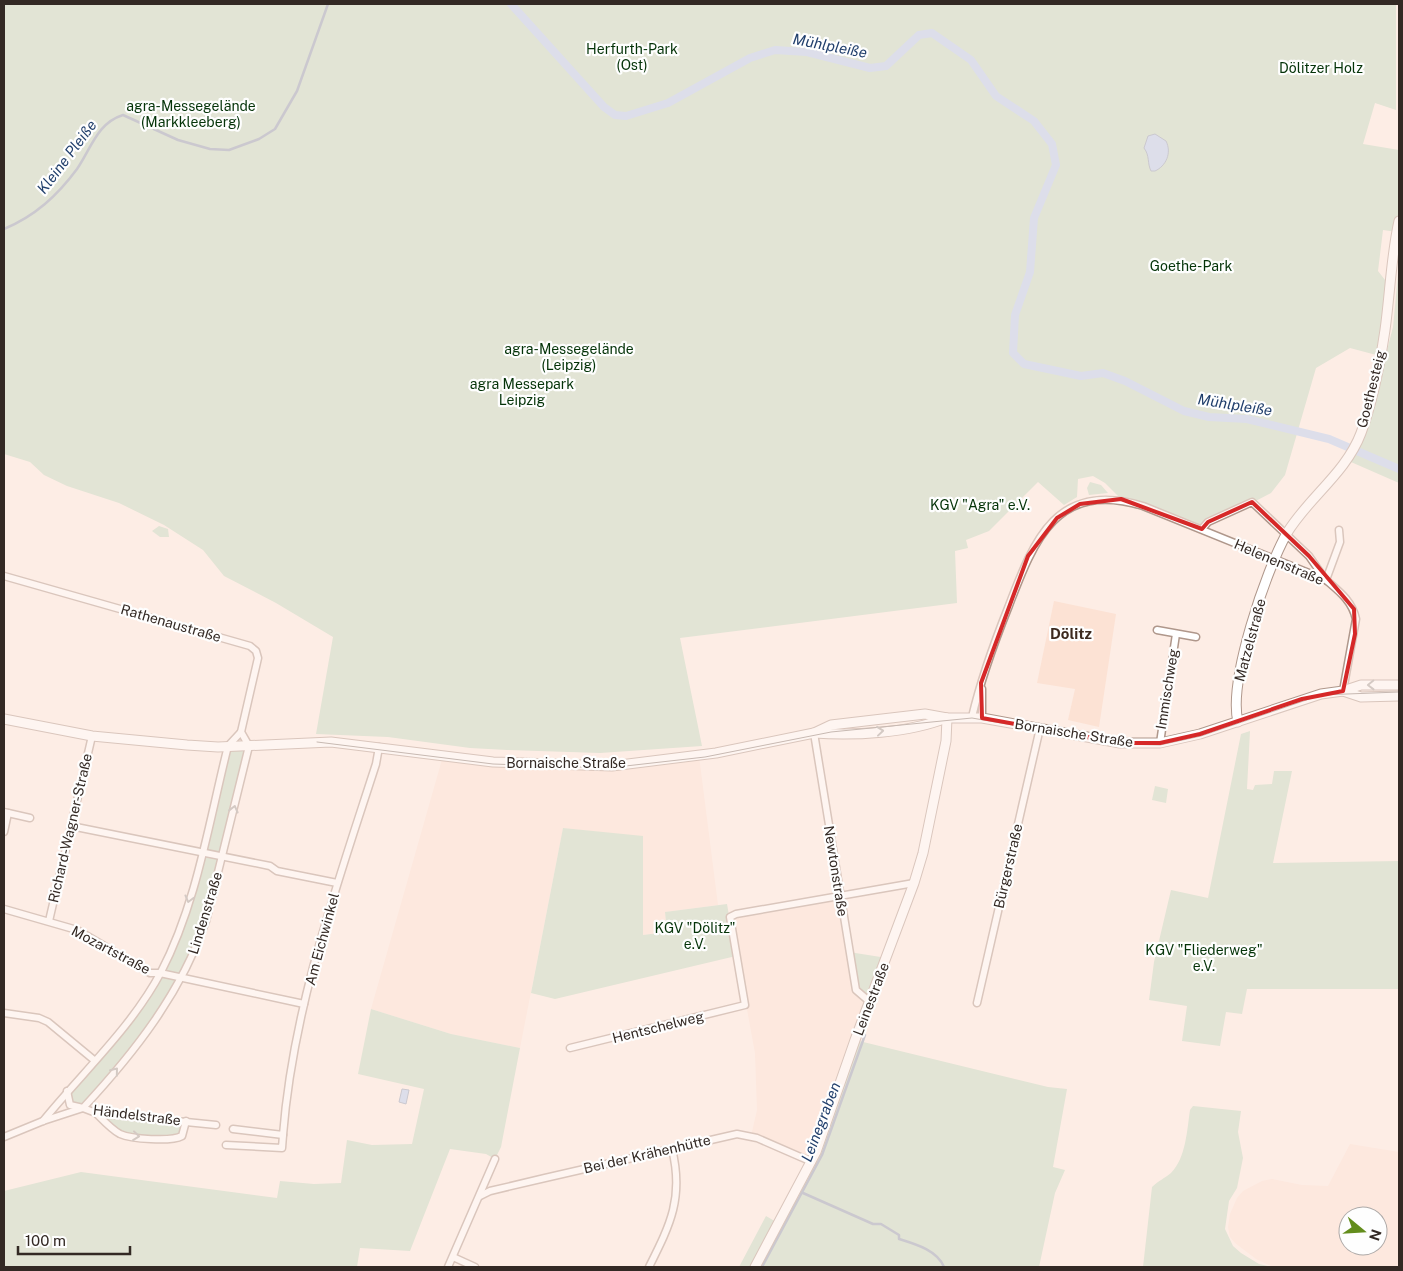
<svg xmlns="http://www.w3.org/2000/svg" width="1403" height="1271" viewBox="0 0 1403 1271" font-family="'Public Sans',sans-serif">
  <rect width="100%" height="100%" fill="#fdede5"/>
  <!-- built -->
  <g fill="#fce2d4" fill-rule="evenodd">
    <polygon points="1054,601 1116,614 1099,727 1068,720 1075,689 1037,683"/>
    <polygon points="443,756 604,766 699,756 718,905 665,912 667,932 643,935 643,837 563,828 520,1048 451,1034 371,1009"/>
    <polygon points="840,896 856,989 870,1002 812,1162 751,1136 757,1110 755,1053 730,917"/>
    <path d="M1350,1144L1399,1152V1267H1273L1256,1259L1235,1243L1230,1237L1228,1227L1230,1214L1237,1198L1243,1191L1262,1181L1272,1179L1302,1185L1328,1186ZM1348,1216H1378V1246H1348Z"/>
  </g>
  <!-- green -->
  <g fill="#c1d9c0">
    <polygon points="4,4 1396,4 1396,110 1375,103 1363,144 1399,150 1399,221 1397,232 1383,230 1378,271 1389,285 1380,356 1350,348 1316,368 1285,475 1271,493 1202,529 1121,499 1105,483 1093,476 1078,479 1077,497 1064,505 1038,482 989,531 966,540 968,548 955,551 957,603 680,638 702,746 600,753 507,750 470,748 388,737 316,734 333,637 276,603 224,576 203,550 164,525 119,503 67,486 44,475 30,462 4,454"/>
    <polygon points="1399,264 1399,483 1351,462 1364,439 1393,327"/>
    <polygon points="1090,482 1101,485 1108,493 1089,495 1087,488"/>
    <polygon points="159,526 168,529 169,537 160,537 152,531"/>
    <polygon points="1250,731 1247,789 1253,790 1255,785 1272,784 1274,771 1292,771 1273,863 1399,861 1399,989 1247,989 1242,1014 1226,1012 1220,1046 1182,1041 1187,1006 1149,1000 1154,962 1171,890 1208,898 1241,734"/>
    <polygon points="228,746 249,746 206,921 161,1013 83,1108 70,1105 67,1091 110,1042 160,973 185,914"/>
    <polygon points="1155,786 1168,789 1166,803 1152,800"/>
    <polygon points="563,828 643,836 643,935 667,932 665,912 727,904 736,956 555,999 531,993"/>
    <polygon points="849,952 887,958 870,1002 856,990"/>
    <polygon points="371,1009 451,1034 520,1048 501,1147 495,1159 486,1154 450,1149 410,1251 360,1248 357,1267 4,1267 4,1191 81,1172 277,1198 280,1181 314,1184 341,1183 347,1140 372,1145 412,1144 424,1089 358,1074"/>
    <polygon points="855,1040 1048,1087 1067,1089 1053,1167 1065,1170 1055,1193 1039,1267 739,1267 766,1216 778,1223 812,1162"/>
    <path d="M1193,1106L1241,1111L1238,1132L1243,1158L1237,1188L1229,1201L1225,1229L1233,1246L1241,1253L1259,1264L1272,1267H1143L1152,1187C1158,1181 1165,1178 1171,1173C1186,1158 1187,1130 1190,1110Z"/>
    <polygon points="96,1113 186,1121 186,1129 176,1139 122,1135"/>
  </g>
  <!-- water -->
  <g fill="#b5cdf0" stroke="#8e9cb3">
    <path d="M1155,134L1166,141C1172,153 1166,166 1155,171H1151C1147,163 1150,156 1144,148L1148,136Z"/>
    <polygon points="402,1089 409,1090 406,1104 399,1102"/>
  </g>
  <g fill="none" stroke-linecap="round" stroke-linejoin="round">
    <!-- stream -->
    <g stroke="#8e9cb3" stroke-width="2.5">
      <path d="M4,229C35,216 57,196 77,169C91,149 97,123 123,115L178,140L210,149L229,150L259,139L275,129L297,91L328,4"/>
      <path d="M803,1193L873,1224H881L899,1235V1239C915,1244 937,1250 944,1267"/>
      <polyline points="762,1267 822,1155 865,1035"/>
    </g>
    <!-- canal -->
    <polyline stroke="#b5cdf0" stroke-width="8" points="511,4 604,107 615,115 626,116 668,103 750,58 775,50 807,52 870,68 886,66 919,35 932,33 971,60 996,96 1034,121 1052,144 1056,165 1034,218 1030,272 1015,315 1013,353 1024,364 1081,376 1103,373 1125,381 1184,411 1209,417 1247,419 1329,439 1399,469"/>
    <!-- street casing -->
    <g stroke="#af978b" stroke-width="9">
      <g id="street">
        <polyline points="1202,529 1208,522 1252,502 1309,556 1325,579"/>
        <path d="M4,576L250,646L256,651L258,658L241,732L249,746L206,921C181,993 135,1052 83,1108L70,1105L67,1091"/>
        <polyline points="1326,580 1340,542 1339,530"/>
        <polyline points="1157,630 1196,637"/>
        <polyline points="982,689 982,718"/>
        <path d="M972,717C981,679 994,643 1008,608C1034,540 1056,480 1143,506L1326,580C1340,592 1352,601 1356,619L1343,691"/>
        <polyline points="814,733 856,990 870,1002"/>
        <polyline points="1160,743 1176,634"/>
        <polyline points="4,812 8,813 4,832"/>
        <polyline points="8,813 30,818"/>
        <polyline points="71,826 270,866 277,871 337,883"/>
        <polyline points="4,909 77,930 150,973 160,973 304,1004"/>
        <polyline points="49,921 92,736"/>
        <polyline points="977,1003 1040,728"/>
        <polyline points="4,1013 39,1018 48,1022 94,1060"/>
        <polyline points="570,1048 745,1005 730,917 736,914 914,883"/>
        <path d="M96,1113C103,1120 111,1129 120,1134C131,1139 171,1142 182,1136L186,1121"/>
        <path d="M43,1121C82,1073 132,1027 161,972C197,903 209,821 228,746L241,732"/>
        <path d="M233,1129L283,1135C293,1007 337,885 376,764L379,747"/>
        <polyline points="4,1137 43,1121 83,1108 96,1113 216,1125"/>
        <polyline points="226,1145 282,1148 283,1135"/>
        <polyline points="480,1196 490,1191 545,1178 737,1134 757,1138 812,1162"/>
        <polyline points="453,1257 475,1267"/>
        <polyline points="448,1267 495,1159"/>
        <path d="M649,1267C670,1225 684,1198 672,1149"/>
      </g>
    </g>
    <!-- secondary casing -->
    <g stroke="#af978b" stroke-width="11">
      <g id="secondary">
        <polyline points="1343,691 1361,697 1399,696"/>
        <polyline points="4,719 92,736 187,745 218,747 331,742 493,762 612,766 716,753 814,733 831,725 925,714 947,718 982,718 1120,743 1160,743 1200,734 1321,694 1343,691 1361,685 1399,685"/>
        <path d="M1238,722C1228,681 1266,570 1287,533C1308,498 1346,473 1361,433C1373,401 1380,364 1385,330C1390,294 1391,257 1399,221"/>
        <path d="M814,733C854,736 909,733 946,718"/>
        <polyline points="755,1267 816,1152 855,1040 914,883 923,853 946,741 947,718"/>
      </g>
    </g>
    <!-- street -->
    <use href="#street" stroke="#fff" stroke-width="6"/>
    <!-- secondary -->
    <use href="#secondary" stroke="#fff" stroke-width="9"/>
    <!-- tram -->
    <polyline stroke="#867a73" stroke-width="1" points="317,742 493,764 608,768 705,757 831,732 972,718 1120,744 1160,745 1201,736 1321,695 1399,692"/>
  </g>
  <!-- one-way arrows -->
  <defs><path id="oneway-chevron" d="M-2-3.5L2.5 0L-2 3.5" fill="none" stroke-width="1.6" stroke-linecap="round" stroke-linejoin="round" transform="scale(1.25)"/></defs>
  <g stroke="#a39f9c">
    <use href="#oneway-chevron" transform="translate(1371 685) rotate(179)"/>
    <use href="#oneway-chevron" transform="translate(880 731) rotate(-6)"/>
    <use href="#oneway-chevron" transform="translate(234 809) rotate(-76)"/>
    <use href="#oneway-chevron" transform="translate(189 899) rotate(105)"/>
    <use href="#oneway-chevron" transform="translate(115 1071) rotate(-51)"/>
    <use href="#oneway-chevron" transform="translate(136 1136) rotate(6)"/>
  </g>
  <!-- marked area -->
  <path d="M0 0H1403V1271H0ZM1121,499L1202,529L1208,522L1252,502L1309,556L1354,609L1355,634L1343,691L1302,699L1200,734L1160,743H1120L982,718L981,683L1028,556L1057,518L1080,504Z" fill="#fdede5" fill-opacity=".55" fill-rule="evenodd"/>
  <path fill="none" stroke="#d62828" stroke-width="4" stroke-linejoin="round" d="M1121,499L1202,529L1208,522L1252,502L1309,556L1354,609L1355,634L1343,691L1302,699L1200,734L1160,743H1120L982,718L981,683L1028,556L1057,518L1080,504Z"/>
  <g text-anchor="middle" stroke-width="4.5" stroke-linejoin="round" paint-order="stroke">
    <!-- park labels -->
    <g font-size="14" fill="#043308" stroke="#fefefe">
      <text x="632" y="54">Herfurth-Park<tspan x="632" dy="16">(Ost)</tspan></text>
      <text x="1321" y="73">Dölitzer Holz</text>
      <text x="191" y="111">agra-Messegelände<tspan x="191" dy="16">(Markkleeberg)</tspan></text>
      <text x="1191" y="271">Goethe-Park</text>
      <text x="569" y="354">agra-Messegelände<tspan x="569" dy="16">(Leipzig)</tspan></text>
      <text x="522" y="389">agra Messepark<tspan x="522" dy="16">Leipzig</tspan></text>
      <text x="980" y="510">KGV "Agra" e.V.</text>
      <text x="695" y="933">KGV "Dölitz"<tspan x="695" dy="16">e.V.</tspan></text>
      <text x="1204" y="955">KGV "Fliederweg"<tspan x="1204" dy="16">e.V.</tspan></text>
    </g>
    <!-- street labels -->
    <g font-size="14" fill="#332924" stroke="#fefefe">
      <text transform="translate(1371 389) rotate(-76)" y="5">Goethesteig</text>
      <text transform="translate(1279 562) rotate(23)" y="5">Helenenstraße</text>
      <text transform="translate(171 623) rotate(16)" y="5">Rathenaustraße</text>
      <text transform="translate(1250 640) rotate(-75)" y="5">Matzelstraße</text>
      <text transform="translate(1167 689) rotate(-81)" y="5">Immischweg</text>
      <text transform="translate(1074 733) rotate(9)" y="5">Bornaische Straße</text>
      <text x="566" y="768">Bornaische Straße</text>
      <text transform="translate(70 828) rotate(-77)" y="5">Richard-Wagner-Straße</text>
      <text transform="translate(1008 866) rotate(-77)" y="5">Bürgerstraße</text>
      <text transform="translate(836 871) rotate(81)" y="5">Newtonstraße</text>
      <text transform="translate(205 913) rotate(-73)" y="5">Lindenstraße</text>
      <text transform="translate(322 939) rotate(-75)" y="5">Am Eichwinkel</text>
      <text transform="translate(111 950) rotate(28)" y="5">Mozartstraße</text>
      <text transform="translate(871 999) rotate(-69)" y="5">Leinestraße</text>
      <text transform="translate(658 1027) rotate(-14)" y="5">Hentschelweg</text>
      <text transform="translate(137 1115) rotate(7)" y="5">Händelstraße</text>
      <text transform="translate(647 1154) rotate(-13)" y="5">Bei der Krähenhütte</text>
    </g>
    <!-- water labels -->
    <g font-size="15" font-style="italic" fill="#213f6c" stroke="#fefefe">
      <text transform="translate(830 46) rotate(11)" y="5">Mühlpleiße</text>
      <text transform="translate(67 157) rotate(-53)" y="5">Kleine Pleiße</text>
      <text transform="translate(1235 405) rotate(9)" y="5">Mühlpleiße</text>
      <text transform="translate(821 1122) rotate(-69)" y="5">Leinegraben</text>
    </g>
    <!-- neighbourhood labels -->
    <g font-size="15" font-weight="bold" fill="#3c291e" stroke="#fefefe">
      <text x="1071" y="639">Dölitz</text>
    </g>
  </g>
  <!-- border -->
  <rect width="1403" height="1271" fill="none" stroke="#332924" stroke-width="10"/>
  <!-- north arrow -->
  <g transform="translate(1363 1231) rotate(108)"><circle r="24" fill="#fefefe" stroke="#ada9a7"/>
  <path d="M0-4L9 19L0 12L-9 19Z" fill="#638d1c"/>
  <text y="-8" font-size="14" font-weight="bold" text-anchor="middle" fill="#332924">N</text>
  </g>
  <!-- scale -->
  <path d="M18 1246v8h112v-8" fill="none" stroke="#332924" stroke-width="2.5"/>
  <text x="25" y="1246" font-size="15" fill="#332924" stroke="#fefefe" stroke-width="4" paint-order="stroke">100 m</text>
</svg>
